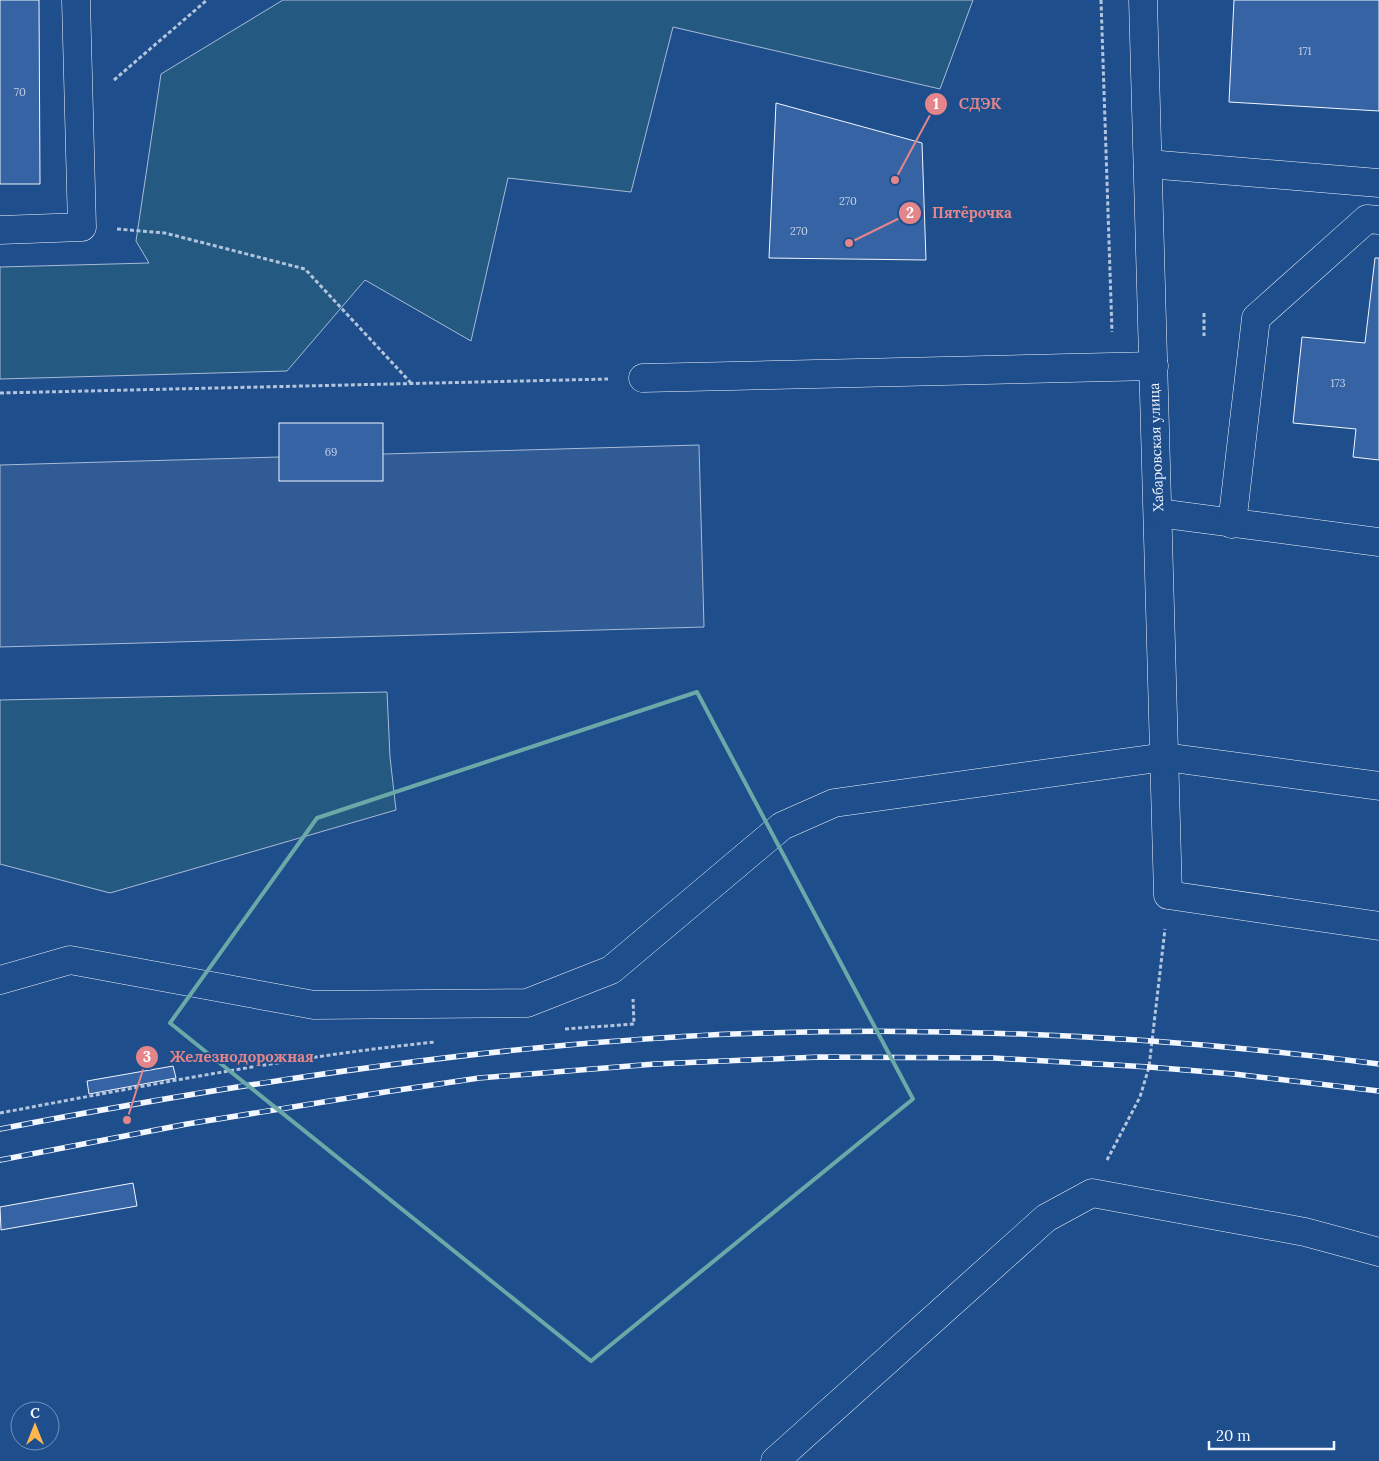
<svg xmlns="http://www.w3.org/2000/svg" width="1379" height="1461" viewBox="0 0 1379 1461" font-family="Lora,serif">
  <rect width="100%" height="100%" fill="#1f4e8c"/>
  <!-- green -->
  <g fill="#245a82" stroke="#a8bbd7">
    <polygon points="283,0 973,0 940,89 673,27 631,192 508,178 471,341 365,280 287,371 0,379 0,267 149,263 136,241 161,74"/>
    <polygon points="387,692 390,757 396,810 110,893 0,864 0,700"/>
  </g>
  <!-- parking -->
  <polygon fill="#305b95" stroke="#a8bbd7" points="699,445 704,627 0,647 0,465"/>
  <!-- building -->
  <g fill="#3563a3" stroke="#f2f6ff">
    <polygon points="0,0 39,0 40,184 0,184"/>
    <polygon points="1234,0 1379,0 1379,111 1229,102"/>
    <polygon points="776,103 922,143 926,260 769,258"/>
    <polygon points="1375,258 1379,258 1379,460 1353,457 1356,429 1293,423 1302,337 1365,343"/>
    <rect x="279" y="423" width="104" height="58"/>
    <polygon points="173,1066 176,1078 89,1094 87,1081"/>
    <polygon points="133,1183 137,1206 1,1230 0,1207"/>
  </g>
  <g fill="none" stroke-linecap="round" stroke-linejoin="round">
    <!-- minor casing -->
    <g stroke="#f2f6ff" stroke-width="29">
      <g id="minor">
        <polyline points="1143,0 1168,895 1379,926"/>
        <polyline points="1148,164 1379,183"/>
        <polyline points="0,230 82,227 76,0"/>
        <polyline points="643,378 1154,366"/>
        <polyline points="1158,513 1379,542"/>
        <polyline points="1232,524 1256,318 1367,219 1379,220"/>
        <polyline points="0,980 70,960 314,1005 527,1003 611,970 782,826 834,803 1165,757 1379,786"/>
        <polyline points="775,1461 1046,1218 1092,1193 1305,1232 1379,1252"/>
      </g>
    </g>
    <!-- path -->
    <g stroke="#b3c4dc" stroke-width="3" stroke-dasharray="4 2.5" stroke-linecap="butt">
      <polyline points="1101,0 1112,332"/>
      <polyline points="114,80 207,0"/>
      <polyline points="117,229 165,233 305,269 411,383"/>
      <polyline points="1204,313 1204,336"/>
      <polyline points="0,393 608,379"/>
      <polyline points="565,1029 634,1024 633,999"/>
      <path d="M0,1113C144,1086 289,1057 435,1042"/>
      <polyline points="1107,1160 1140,1097 1149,1067 1165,929"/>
    </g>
    <!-- minor -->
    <use href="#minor" stroke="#1f4e8c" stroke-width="28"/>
    <!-- rail casing -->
    <g stroke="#f2f6ff" stroke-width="5.5">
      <g id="rail">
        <path d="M0,1129C192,1092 384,1061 579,1044C630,1040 681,1036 732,1034C948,1026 1165,1036 1379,1064"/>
        <polyline points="0,1160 187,1124 385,1092 479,1078 655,1064 819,1057 994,1058 1149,1067 1234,1074 1379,1091"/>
      </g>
    </g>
    <!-- rail -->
    <use href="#rail" stroke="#1f4e8c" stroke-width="4" stroke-dasharray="11" stroke-linecap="butt"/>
  </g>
  <!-- marked area -->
  <path fill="none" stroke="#6aa9a8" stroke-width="4" stroke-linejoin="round" d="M697,692L913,1099L591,1361L170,1023L317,818Z"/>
  <g text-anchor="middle" stroke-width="4" stroke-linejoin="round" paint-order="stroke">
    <!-- number labels -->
    <g font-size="11" fill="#c3d1e8">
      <text x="1305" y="55">171</text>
      <text x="20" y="96">70</text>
      <text x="848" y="205">270</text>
      <text x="799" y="235">270</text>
      <text x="1338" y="387">173</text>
      <text x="331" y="456">69</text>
    </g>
    <!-- street labels -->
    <g font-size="14" fill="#f2f6ff" stroke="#1f4e8c">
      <text transform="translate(1156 447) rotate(-92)" y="5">Хабаровская улица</text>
    </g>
  </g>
  <!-- callouts -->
  <path fill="none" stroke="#e38589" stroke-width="2" d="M895 180L936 104M849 243L910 213M127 1120L147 1057"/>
  <g fill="#e38589" stroke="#1f4e8c" stroke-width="2">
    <circle cx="895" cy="180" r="5"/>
    <circle cx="849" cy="243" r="5"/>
    <circle cx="127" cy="1120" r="5"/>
    <circle cx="936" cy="104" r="12"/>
    <circle cx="910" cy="213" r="12"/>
    <circle cx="147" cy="1057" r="12"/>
  </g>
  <g font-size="15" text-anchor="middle" font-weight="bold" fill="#fff">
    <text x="936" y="109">1</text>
    <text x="910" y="218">2</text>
    <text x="147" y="1062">3</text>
  </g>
  <g font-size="15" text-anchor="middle" font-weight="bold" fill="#e38589" stroke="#1f4e8c" stroke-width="4" stroke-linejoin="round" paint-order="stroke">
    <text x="980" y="109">СДЭК</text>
    <text x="972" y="218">Пятёрочка</text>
    <text x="242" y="1062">Железнодорожная</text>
  </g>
  <!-- north arrow -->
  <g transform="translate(35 1426)"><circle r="24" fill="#1f4e8c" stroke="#7391ba"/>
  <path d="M0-4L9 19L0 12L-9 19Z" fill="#ffb74d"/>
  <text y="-8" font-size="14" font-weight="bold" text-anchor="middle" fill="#f2f6ff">С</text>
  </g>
  <!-- scale -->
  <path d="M1209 1441v8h125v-8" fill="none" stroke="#f2f6ff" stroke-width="2.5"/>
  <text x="1216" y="1441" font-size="15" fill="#f2f6ff" stroke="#1f4e8c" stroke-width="4" paint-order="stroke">20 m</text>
</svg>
